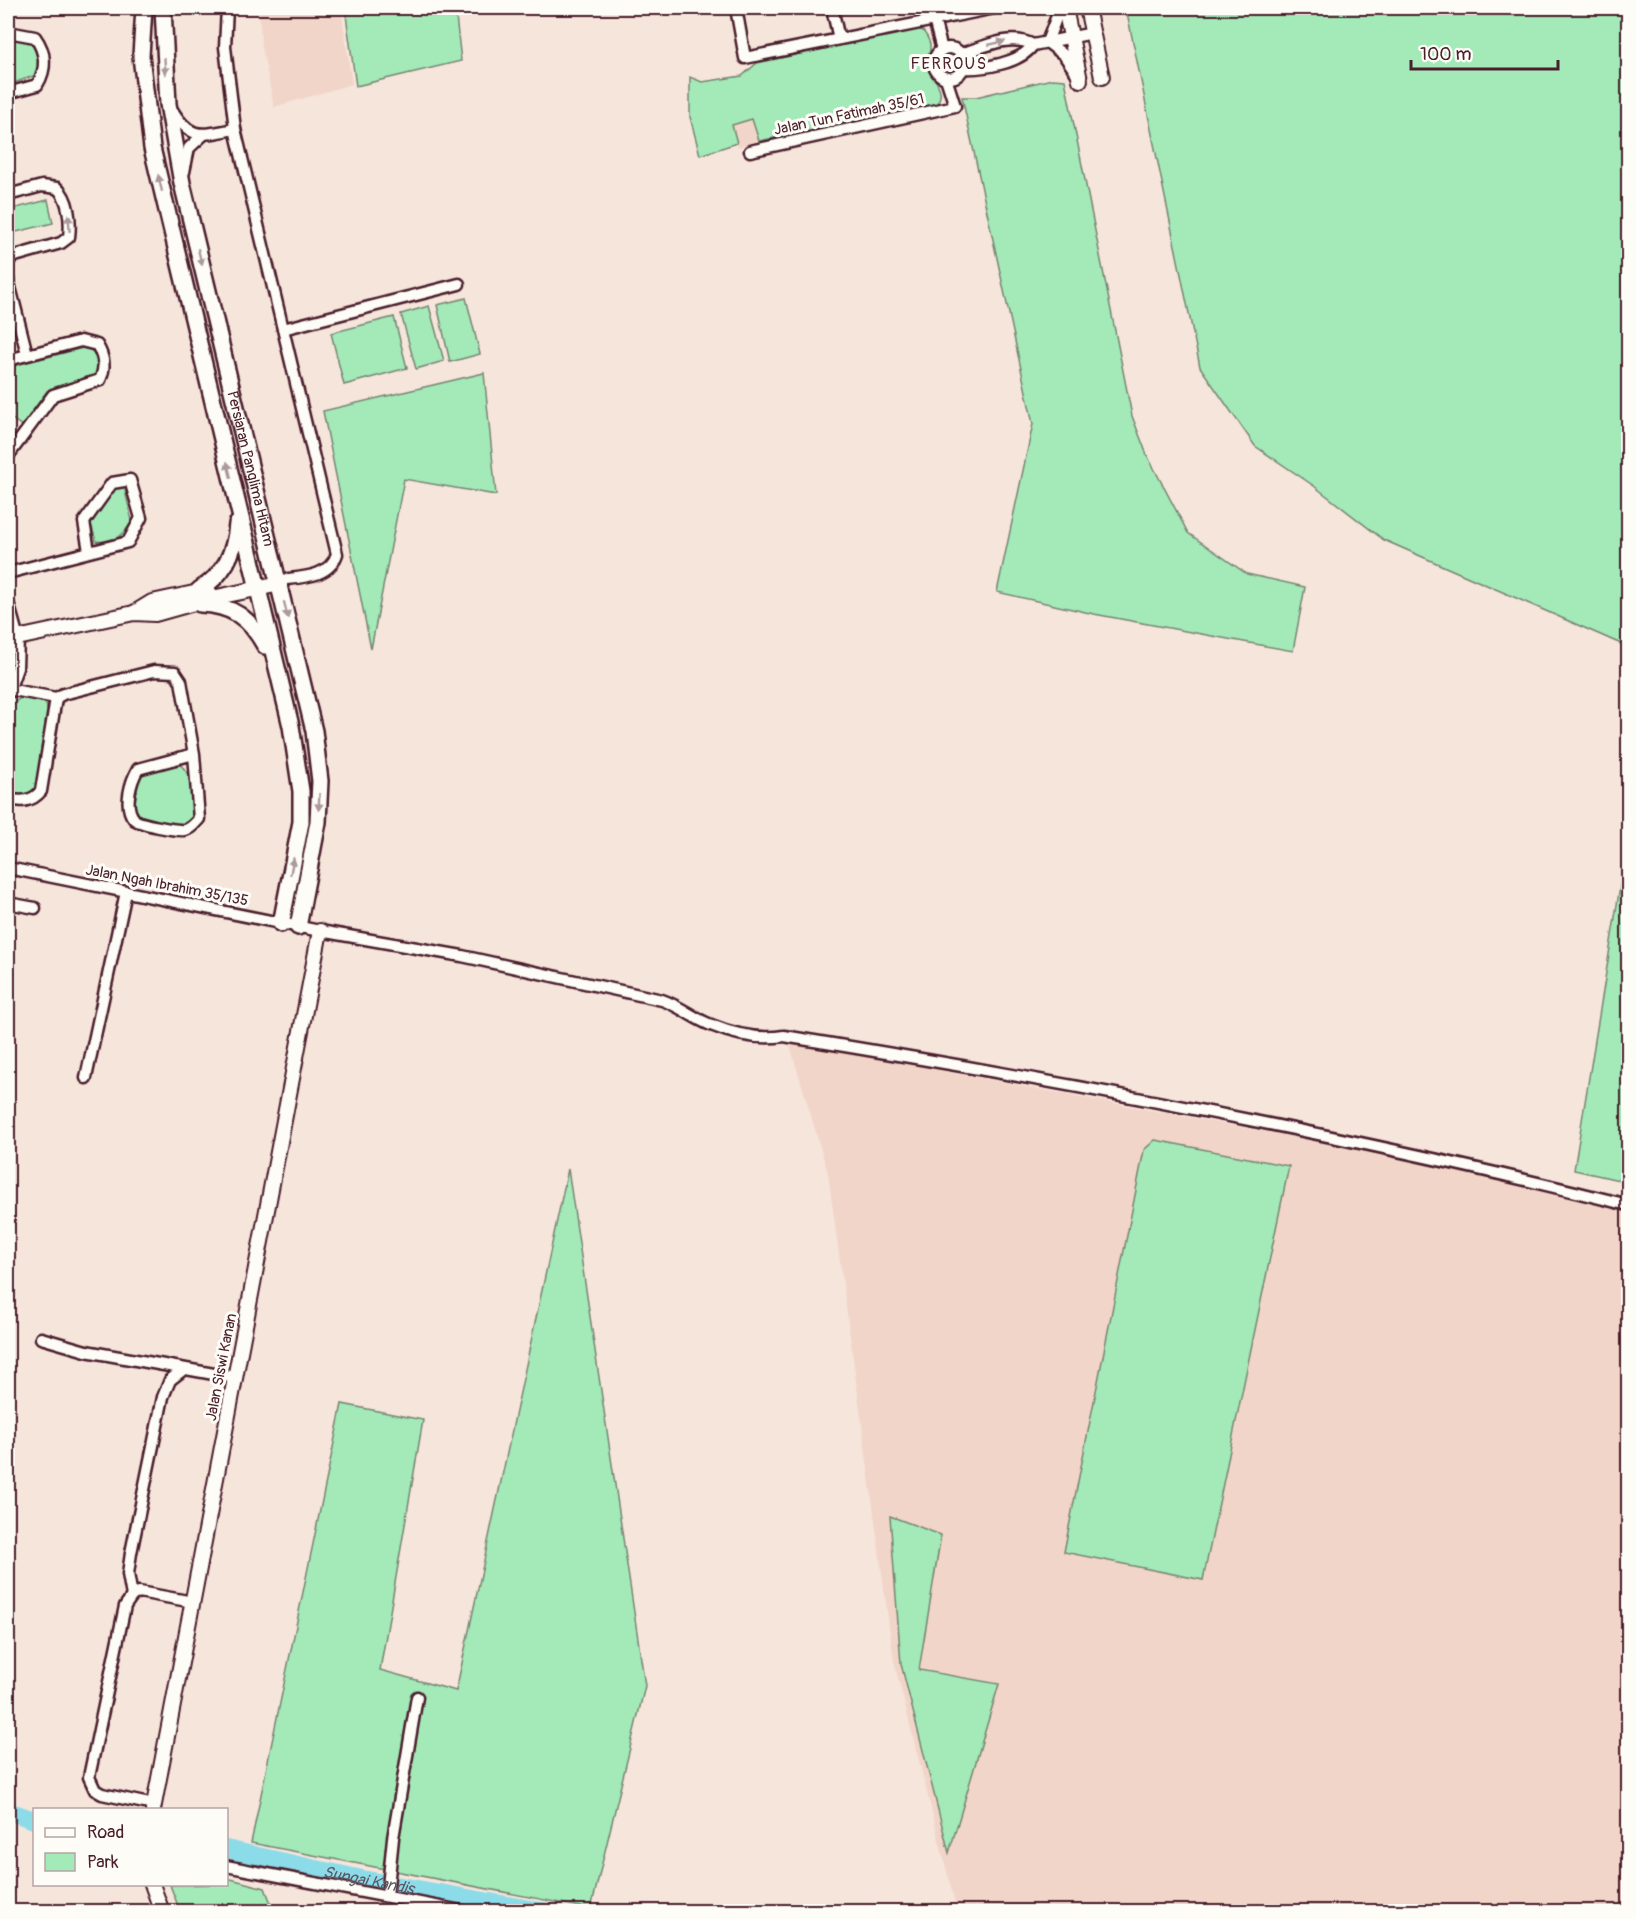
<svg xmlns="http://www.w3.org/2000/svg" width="1636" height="1919" viewBox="0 0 1636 1919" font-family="Pangolin,sans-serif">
  <rect width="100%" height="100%" fill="#f6e5db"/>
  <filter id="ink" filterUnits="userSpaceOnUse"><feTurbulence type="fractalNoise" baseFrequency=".0167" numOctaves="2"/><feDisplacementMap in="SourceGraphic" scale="12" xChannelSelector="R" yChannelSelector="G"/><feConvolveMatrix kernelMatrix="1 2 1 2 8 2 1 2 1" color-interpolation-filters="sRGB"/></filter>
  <g filter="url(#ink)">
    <!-- built -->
    <g fill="#f1d5c8">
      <polygon points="259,8 341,8 352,84 274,107 261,43"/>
      <polygon points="752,119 759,141 738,147 732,125"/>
      <polygon points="789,1042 1628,1200 1628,1911 957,1911 894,1662 828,1173"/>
    </g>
    <!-- green -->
    <g fill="#a3eab8" stroke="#768472" stroke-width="1.5">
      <polygon points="345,8 455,8 461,61 356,86"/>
      <polygon points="1126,8 1628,8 1628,647 1384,540 1314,486 1255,446 1200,367"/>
      <path d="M913,29L922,30C937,47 926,53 929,67C933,81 949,91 934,107L779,140L778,137L759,141L752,119L732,125L737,143L700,155L690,117V77L702,82L742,76L757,63Z"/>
      <path d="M8,36C32,41 45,46 36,75L8,85Z"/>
      <polygon points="1052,79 1065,80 1132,416 1147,455 1188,533 1247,574 1305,587 1293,651 1094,614 997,592 1033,424 962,97 976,97"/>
      <polygon points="48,200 53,223 8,234 8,210"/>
      <polygon points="466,298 480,354 450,362 437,305"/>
      <polygon points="429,306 444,361 416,369 401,314"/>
      <polygon points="394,317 407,368 344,385 331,333"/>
      <path d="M87,347C97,353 100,366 94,376L47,391L22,426L8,416V367Z"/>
      <polygon points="484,373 496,495 404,479 371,649 323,411"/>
      <path d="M124,486L132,521C123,536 115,544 96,541L91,524L114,489Z"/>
      <path d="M23,697L39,699L46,704L48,714L36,789C28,799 20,797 8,795V719C9,708 12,702 23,697Z"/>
      <path d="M178,763C195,774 191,798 192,817L185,824L142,818L134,807L140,774L144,771Z"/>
      <polygon points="1628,837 1628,1182 1574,1170"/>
      <polygon points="1155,1140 1289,1166 1203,1580 1064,1552 1144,1150"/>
      <polygon points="568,1169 645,1686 591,1909 251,1843 342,1404 423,1420 380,1670 456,1691"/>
      <polygon points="890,1516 941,1535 919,1670 999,1684 949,1853 901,1664"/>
      <polygon points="227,1878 265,1888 274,1911 180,1911 170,1885 226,1884"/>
    </g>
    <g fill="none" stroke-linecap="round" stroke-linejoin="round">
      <!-- river -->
      <g stroke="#8cdbe9" stroke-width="18">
        <polyline points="8,1811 34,1820"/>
        <path id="s1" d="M226,1849L362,1879L546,1912"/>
      </g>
      <!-- minor casing -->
      <g stroke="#4a1f2b" stroke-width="15">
        <g id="minor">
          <path d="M227,8L225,47L235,129L337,554C329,578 302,577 279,580"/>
          <polyline points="736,8 745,58 995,8"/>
          <polyline points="832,8 839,39"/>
          <polyline points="931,8 942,50"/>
          <polyline points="1060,8 1047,42 1064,55 1077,74"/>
          <path d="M8,32L35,37C46,52 47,69 37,85L8,93"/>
          <circle cx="949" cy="63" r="15"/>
          <path d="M961,54C983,47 1011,33 1033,45L1093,33"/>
          <path d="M963,68C984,69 1021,63 1033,45"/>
          <path d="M172,110C191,141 201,135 235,129"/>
          <polyline points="750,151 955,106 946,78"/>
          <polyline points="184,172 189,148 203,135"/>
          <path d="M8,195L42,186L57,188C69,198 71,222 69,237L61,243L8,258"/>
          <polyline points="8,279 27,354"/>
          <polyline points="283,329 459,284"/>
          <path d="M8,360L81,341L97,345C104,357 106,367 100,380L53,395L8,456"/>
          <polyline points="8,573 128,542 141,518 130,480 112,483 84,522 89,551"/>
          <polyline points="8,602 18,638 17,668 8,693"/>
          <path d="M8,689L56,698L63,694L154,671L175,672L181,681L194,754L199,819C194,824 191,829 184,830C177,831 138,824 134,819C123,806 131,781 138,769L194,754"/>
          <path d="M8,799C21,802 32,802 41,791L56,698"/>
          <path d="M8,868L320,931L462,956L662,1000C680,1006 693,1018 711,1025C733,1034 760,1040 784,1036C1067,1082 1350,1135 1628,1205"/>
          <polyline points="8,903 35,908"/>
          <polyline points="86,1078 126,892"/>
          <polyline points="41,1338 86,1351 236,1378"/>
          <polyline points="132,1596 128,1574 131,1553 163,1397 170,1380 184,1369"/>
          <polyline points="154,1805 102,1794 95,1790 89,1777 125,1606 132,1596 139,1592 193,1602"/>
          <polyline points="226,1866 467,1912"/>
          <polyline points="387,1896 393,1838 417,1697"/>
        </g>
      </g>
      <!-- tertiary casing -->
      <g stroke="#4a1f2b" stroke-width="18">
        <g id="tertiary">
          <polyline points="1065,8 1080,80"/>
          <polyline points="1087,8 1102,77"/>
          <polyline points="134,613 152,602 208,590"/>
          <polyline points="8,640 134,613 155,614 212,598 280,584"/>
          <polyline points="153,1810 320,931"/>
          <polyline points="152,1884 162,1912"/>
        </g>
      </g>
      <!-- secondary casing -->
      <g stroke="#4a1f2b" stroke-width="20">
        <g id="secondary">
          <polyline points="144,8 141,56 152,148 291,726 301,791 301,822 281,924"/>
          <path id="s2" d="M163,8L168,104L182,183L314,731L320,781L318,822L298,927"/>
          <path d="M199,590C224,575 235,553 237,524"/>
          <path d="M200,604C232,605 250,618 265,646"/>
        </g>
      </g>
      <!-- minor -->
      <use href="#minor" stroke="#fdfcf7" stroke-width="10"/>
      <!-- tertiary -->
      <use href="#tertiary" stroke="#fdfcf7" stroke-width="14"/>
      <!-- secondary -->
      <use href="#secondary" stroke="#fdfcf7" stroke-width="15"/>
    </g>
    <!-- one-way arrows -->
    <defs><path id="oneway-solid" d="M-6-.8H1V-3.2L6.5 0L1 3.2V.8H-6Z" transform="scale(1.5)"/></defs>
    <g fill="#ac999b">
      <use href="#oneway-solid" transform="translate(997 43) rotate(-13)"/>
      <use href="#oneway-solid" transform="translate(165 66) rotate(86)"/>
      <use href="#oneway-solid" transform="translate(160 183) rotate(-103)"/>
      <use href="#oneway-solid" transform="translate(69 223) rotate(-94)"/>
      <use href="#oneway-solid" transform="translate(200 257) rotate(76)"/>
      <use href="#oneway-solid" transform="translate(229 470) rotate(-104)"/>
      <use href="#oneway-solid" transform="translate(286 610) rotate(76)"/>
      <use href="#oneway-solid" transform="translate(319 802) rotate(93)"/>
      <use href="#oneway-solid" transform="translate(292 866) rotate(-79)"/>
    </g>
  </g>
  <g text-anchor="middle" stroke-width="6" stroke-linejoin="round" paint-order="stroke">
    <!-- street labels -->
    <g font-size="15" fill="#4a1f2b" stroke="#fdfcf7">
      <text transform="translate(849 114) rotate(-12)" y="5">Jalan Tun Fatimah 35/61</text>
      <text dy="5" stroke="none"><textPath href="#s2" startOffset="470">Persiaran Panglima Hitam</textPath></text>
      <text transform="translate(167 885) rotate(11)" y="5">Jalan Ngah Ibrahim 35/135</text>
      <text transform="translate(221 1367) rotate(-79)" y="5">Jalan Siswi Kanan</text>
    </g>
    <!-- neighbourhood labels -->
    <g font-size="16" letter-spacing="1.5" fill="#4a1f2b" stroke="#fdfcf7">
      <text x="949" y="69">FERROUS</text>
    </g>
    <!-- water labels -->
    <g font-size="16" font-style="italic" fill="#5e5764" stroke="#fdfcf7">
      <text dy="6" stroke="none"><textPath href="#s1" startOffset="146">Sungai Kandis</textPath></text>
    </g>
  </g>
  <!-- margin -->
  <rect width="1636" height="1919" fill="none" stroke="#fdfcf7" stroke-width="30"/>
  <rect x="15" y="15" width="1606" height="1889" fill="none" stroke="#4a1f2b" stroke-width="2" filter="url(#ink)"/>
  <!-- legend -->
  <rect x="33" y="1808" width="195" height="78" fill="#fdfcf7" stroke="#b5a4a5" stroke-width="1.5"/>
  <rect x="45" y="1828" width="30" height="9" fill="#fdfcf7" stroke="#b5a4a5" stroke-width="1.5"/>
  <text x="87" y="1838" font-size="18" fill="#4a1f2b">Road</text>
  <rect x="45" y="1853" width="30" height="18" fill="#a3eab8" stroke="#b5a4a5" stroke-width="1.5"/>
  <text x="87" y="1868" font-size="18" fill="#4a1f2b">Park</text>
  <!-- scale -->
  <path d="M1411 60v9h147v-9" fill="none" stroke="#4a1f2b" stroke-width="3"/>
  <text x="1420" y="60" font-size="18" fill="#4a1f2b" stroke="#fdfcf7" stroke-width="4.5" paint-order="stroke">100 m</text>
</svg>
